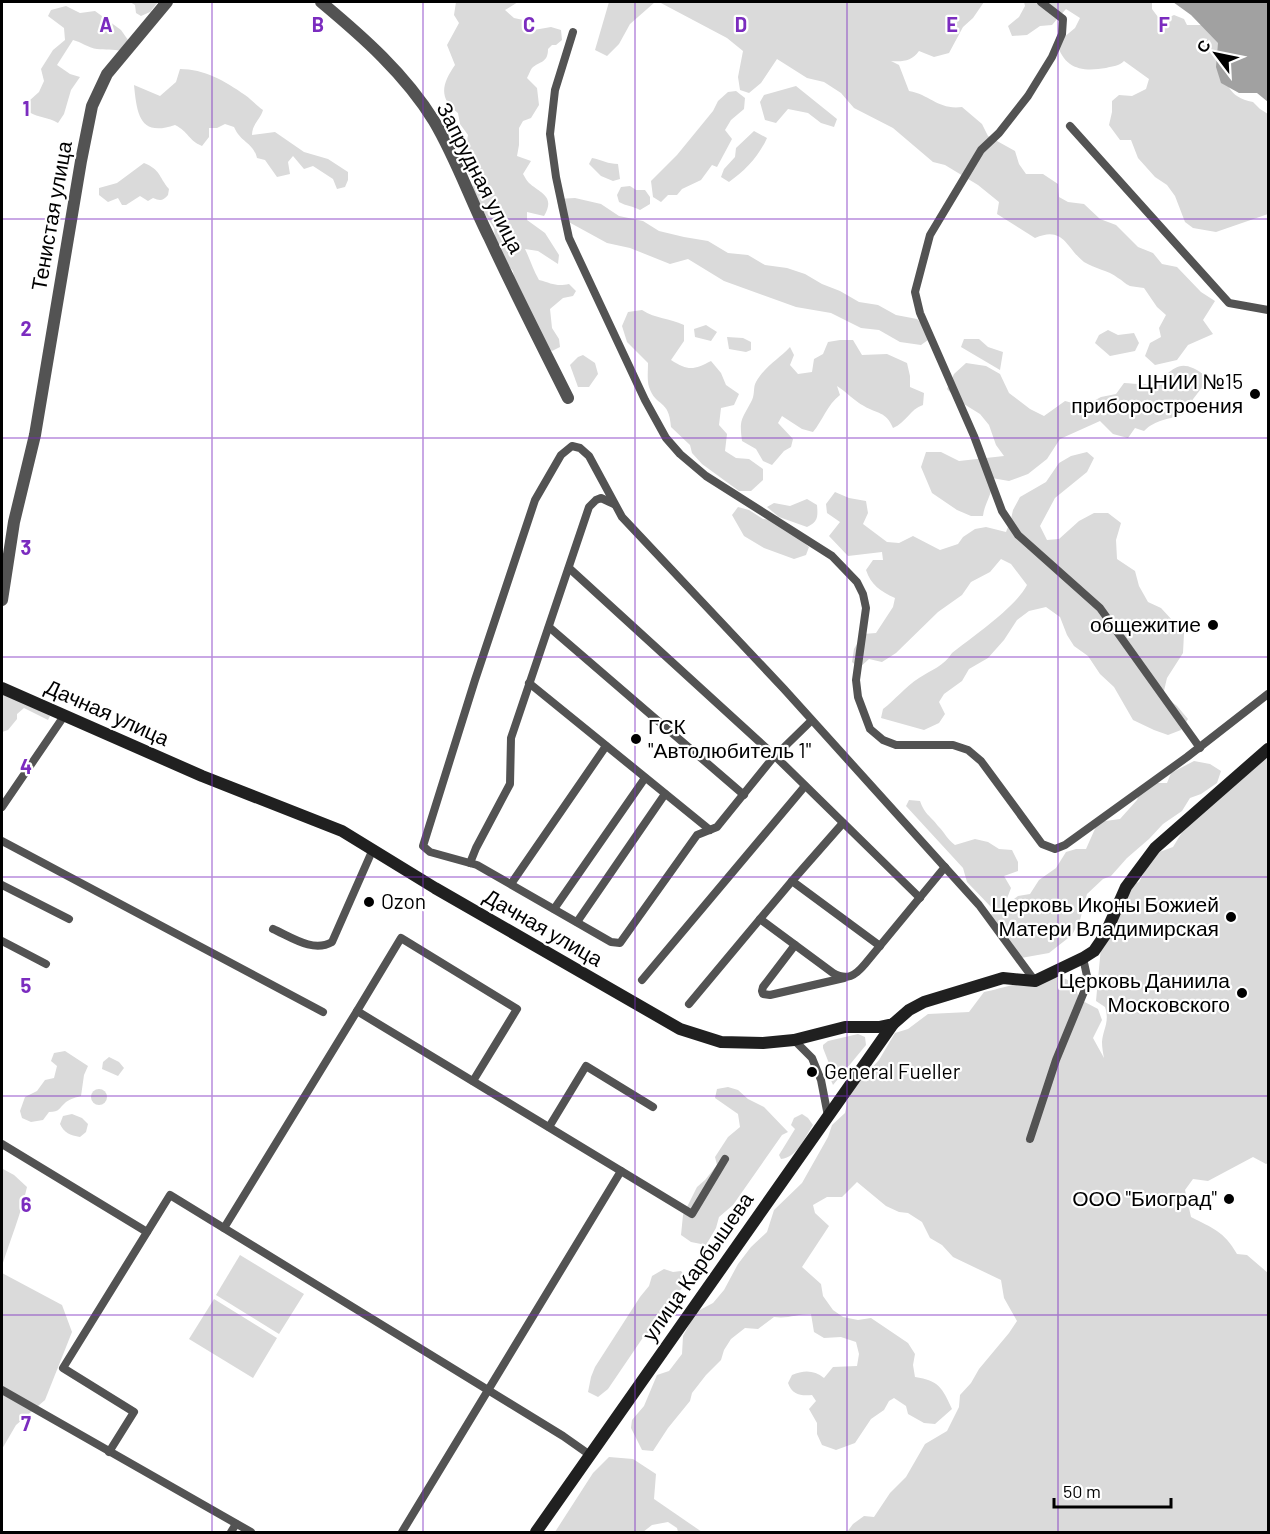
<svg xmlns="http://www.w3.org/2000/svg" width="1270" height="1534" viewBox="0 0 1270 1534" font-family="Barlow,sans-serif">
  <rect width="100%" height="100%" fill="#fff"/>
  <!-- green -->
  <g fill="#dadada">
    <polygon points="130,2 158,2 150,12 141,16 136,13 135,5"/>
    <path d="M456,2H518L505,10L514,18L528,21L534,30L551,27L561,30L562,40L556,45H552L548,49C548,63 540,61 532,68C530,71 529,74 527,78L537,88L539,105L531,118L523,121L519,128V145L517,156L531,161L523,174C525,177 526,180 529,183C540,193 556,196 544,216L527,212V220L545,233L559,255L558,264L538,251L525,249C530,259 533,270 539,280C551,283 556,287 569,284L576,291L573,296L563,298L550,309L552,328L559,339L560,347L552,351L547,347L515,285L513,271L506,263L495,237L494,228L472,195L473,180L466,171L463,159L468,135L460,124L458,113C438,98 442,84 455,65L447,45L459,23L454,15Z"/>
    <polygon points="609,2 655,2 630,24 619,44 607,56 595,50"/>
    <path d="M659,2H984L973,18L963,27L949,53L934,57L919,51C912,61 903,62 891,61L899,65L909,91C931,95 938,110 962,107L982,124L988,136L1015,151L1019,164L1026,174H1043L1058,184L1059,197L1068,202L1084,204L1100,219L1116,225L1138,247L1153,253L1162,264L1177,267L1201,292L1215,301L1203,320L1213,334L1188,345L1177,360L1155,365L1145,356L1150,343L1161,337L1159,328L1166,315L1157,307L1144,288C1139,287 1134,287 1130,286C1125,284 1122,280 1118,278C1108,270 1095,269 1084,262C1066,248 1064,225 1035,238L997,214L999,202L978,185L945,165L933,162L893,128L854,108L841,93L824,82L807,78L777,59L761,83L749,93L740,90L738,77L743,51L727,38Z"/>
    <path d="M1024,2H1152V9L1161,21L1174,15L1184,19L1187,25H1203L1225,46C1225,72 1220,96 1253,102L1260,109L1268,114V214L1216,232L1193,228L1185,222L1175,196L1167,185L1155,177L1138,158L1131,140H1120L1109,125L1112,112V101L1119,95L1132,96L1146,89L1149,79L1124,61C1119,66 1113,66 1106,68C1082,72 1064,69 1057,43L1075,28L1080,18L1066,9L1052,25L1040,26L1027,35L1012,36L1008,26L1019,17L1025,6Z"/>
    <path d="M66,6L80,13L95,11L121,30L128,40L122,51C113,49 105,50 97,49C89,48 81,42 73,40L57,65L70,74L80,77L71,90L64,114L58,123C48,117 39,118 29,112V101L39,92L44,81L41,69L53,50L65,40L64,28L48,16L51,10Z"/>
    <path d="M180,69C204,69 225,81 245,95C252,100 256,105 263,110C260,120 252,124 252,135L275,132L304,152L328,159L348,172V180L345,187L337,189L333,179L313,166L304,169L293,156L288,162L290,174L277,177L265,160L257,158C253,142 241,143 234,127L225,124L217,128H209V137L202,146C188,140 189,132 175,125C140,137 137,115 134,85L160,96L176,82Z"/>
    <polygon points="796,86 837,119 834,127 821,123 808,113 788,109 776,123 765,120 760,102 764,95"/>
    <polygon points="736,91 745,98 744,109 731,120 725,130 732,139 717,167 712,165 701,180 682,189 677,195 668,195 661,202 653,197 651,181 677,155 713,111 718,101 728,92"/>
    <path d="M754,131L767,138C759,156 745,171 729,182L721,177L724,169L735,157L736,148Z"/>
    <path d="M592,158C602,160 608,164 618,164L620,179L613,181L601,176L589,164Z"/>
    <path d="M144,163C161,170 158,176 169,189L168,195C163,201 160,201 153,198L148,201L140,196L126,205H122L118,198L108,202L99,195V188L117,183Z"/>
    <path d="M630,186L636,190H645L650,197V204L640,210C633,206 626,206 619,202L617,195L621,187Z"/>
    <polygon points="575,198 601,204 619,216 643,221 659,231 684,237 708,241 728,253 748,255 765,265 787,268 805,274 822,284 840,291 859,302 878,305 896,315 917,319 928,330 928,340 921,345 900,342 879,330 861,328 831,313 796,307 724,281 688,259 670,264 630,248 607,243 565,220 559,210 557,199"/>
    <path d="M642,310C656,319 669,318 684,325V341L671,360C688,371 694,370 711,361L721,373L726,385L739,394L734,405L721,408L719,425L727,434L725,451L736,458L749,459L763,469V480L751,491H739L702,464L692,453L690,445L671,427C669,398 656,408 649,387C647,380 648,371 648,363L627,342L622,326L628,312Z"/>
    <polygon points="706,325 717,332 711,341 695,337 694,329"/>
    <polygon points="1108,330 1118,335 1134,333 1139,343 1135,351 1110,356 1095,343 1099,335"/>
    <polygon points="727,337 743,338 751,342 751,350 746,352 729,349"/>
    <polygon points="964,339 979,339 988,347 1003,352 1000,370 961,347"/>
    <path d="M840,340H853L862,355L887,354L907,363L910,376V387L924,393L923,405C910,409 906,423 893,428C886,411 877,414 864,406C854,401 847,392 837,386L840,395C827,405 823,420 813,432L802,429L782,416L778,423L793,439L791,447L784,451L772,465L763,461L756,449L742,441C739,418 742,420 752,400C755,394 753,387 756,382C764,367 779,359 790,347L794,355L790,365L798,374L812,372L814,359L823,354L828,342Z"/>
    <polygon points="583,355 595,363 598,374 589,387 578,387 570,365 578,357"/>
    <path d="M966,363L986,366L1000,374L1009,393L1030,409L1044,416L1065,401L1084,406L1101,397L1116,394L1124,383C1131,383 1141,385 1148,384C1173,379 1173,350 1207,377C1202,392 1190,399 1184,414C1168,420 1156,419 1144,431L1135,428L1128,438L1113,434L1100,421L1060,439L1047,459L1028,474L1009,481L986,477L992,485C991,497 984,505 983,516H971L957,510L932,493L921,467L926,452H941L959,461L1004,456L996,445L989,425L980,414L959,401L947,389L954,374Z"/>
    <path d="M1087,452L1094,458L1087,472L1055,498L1040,526L1047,540L1059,539L1079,521L1094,513H1108L1121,523L1116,540L1117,559L1135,571L1139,586L1148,602L1161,608L1184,633L1183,653L1167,678L1163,695L1177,706L1188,719L1181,730L1168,735L1154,730L1133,720L1114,687L1100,674L1088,656L1074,646L1067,635L1060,617L1046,607L1029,611L1017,620L1004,640L988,658L969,669L962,681L944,694L939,702L945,714L939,723L924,730L881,718L883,709C895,700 906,686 919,678C931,670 944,666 952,653C972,637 1016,607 1027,585L1011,564L1001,559L990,572L971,582L962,595L938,612L896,653L882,662L869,659L859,668L852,662L854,649L863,634L876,633L893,607L895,598C880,591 871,585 866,570L873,560H883L882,552L848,556L829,536L840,522L827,513L826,504L835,492L849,498L866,501L868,513L863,524L887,542L899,543L913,536L940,550L958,544L963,537L975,529L986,527L1006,532L1011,519L1013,510L1020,497L1046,482L1059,463L1071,456Z"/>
    <path d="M807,499L817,505C818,517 818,522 807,527L779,517L767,507L774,503L790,506Z"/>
    <polygon points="738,507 749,510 763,519 777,520 809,547 806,555 794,559 764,548 744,536 732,515"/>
    <polygon points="2,692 45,712 50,716 48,720 24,708 17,714 17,719 8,730 2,732"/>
    <path d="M1268,757V1163L1266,1164L1253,1157L1208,1181L1193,1179L1185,1190L1191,1217C1212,1228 1224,1231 1237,1254L1247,1255L1268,1273V1532H847L853,1524L864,1516L874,1517L890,1493L906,1477L925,1444L947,1431L959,1407L960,1395L971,1383L979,1369L1009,1333L1017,1321L1004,1298L1001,1280L953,1257L942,1245L930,1238L922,1222L908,1213L899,1212L886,1206L857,1182L842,1197H827L813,1205L815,1213L829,1226L802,1267L821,1284L823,1296L833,1310L843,1317L858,1320L871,1318L908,1343L915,1354L913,1365L915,1377C939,1381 942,1387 952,1409L935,1424L924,1423L908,1414L906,1406L894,1398L889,1401L884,1410L871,1419L855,1443L836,1450L822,1445L817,1434V1423L809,1409L816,1401L812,1395C801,1396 792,1395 788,1383L792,1375C804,1370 814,1370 824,1378L833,1367L857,1366L859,1354L856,1342L841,1337L824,1338L814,1332L811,1314C797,1314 788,1319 774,1317L758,1329L745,1328L731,1339L724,1350L721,1360L706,1375L692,1393L690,1401L668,1428L653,1451L642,1450L631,1428L632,1420L644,1406L657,1375L669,1371L682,1354L683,1336L696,1312L713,1303L724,1290L738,1264L751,1247L767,1232L774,1210L802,1183L828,1137L832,1125L845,1113L848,1099L857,1084L879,1060L895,1033L908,1029L928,1014L969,1012L984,992C1004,988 1044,974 1062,978C1066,978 1071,982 1075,985L1079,999L1098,1009L1102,1020L1093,1038L1104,1058C1103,1053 1102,1047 1102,1042C1103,1029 1110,1022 1105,1007L1096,1001L1102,936L1126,887L1139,882L1154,854L1173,847L1190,819L1254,765Z"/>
    <path d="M1194,761L1210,764L1221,771L1217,783L1201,794L1190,798L1182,811L1163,824L1149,839L1127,858L1111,876L1103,879L1087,894L1080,920L1072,935L1049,953L1021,958L991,916L992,908L967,882L963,868L906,806L909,800L920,801C925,815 930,815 938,826C945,833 947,839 955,845L975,839L988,842L999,849L1012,850L1018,862V871L1004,876L1011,888L1006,901L1010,902L1018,896L1030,894L1039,880L1056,868L1066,852L1076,849H1086L1098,822L1120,819L1137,800L1141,789L1155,783H1167L1171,773Z"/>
    <polygon points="858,1034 865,1037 866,1045 833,1085 830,1078 832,1071 823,1048 823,1045 828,1041"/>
    <path d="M65,1051L88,1066L84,1075L81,1096C77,1097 70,1099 66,1102C59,1108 60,1112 49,1112L43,1120L31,1122L22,1118L20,1111L25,1097L37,1091L45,1080L54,1078L57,1066L51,1061L54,1053Z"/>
    <polygon points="109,1057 119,1062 124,1068 118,1076 102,1069 103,1062"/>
    <polygon points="728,1087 738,1090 748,1099 764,1107 788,1132 782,1135 733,1205 719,1217 716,1228 706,1245 691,1242 681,1235 683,1215 697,1187 705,1180 717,1165 715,1157 728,1137 740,1127 738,1114 715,1098 717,1089"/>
    <circle cx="99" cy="1097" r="8"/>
    <path d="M72,1114L82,1118L88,1124L86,1132L80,1137C70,1135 64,1133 60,1124L63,1116Z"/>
    <path d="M802,1114L808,1118L813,1125C804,1138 798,1157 781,1159L779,1155L795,1129L791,1125L794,1118Z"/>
    <path d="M3,1169L14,1175L27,1187C21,1214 10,1240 2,1266Z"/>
    <polygon points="240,1255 304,1294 279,1334 216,1295"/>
    <polygon points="664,1269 673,1272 681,1271 686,1276 682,1288 653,1329 644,1336 608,1389 598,1397 588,1392 591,1377 595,1367 640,1297 649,1286 652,1276"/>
    <polygon points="2,1273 62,1305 72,1332 45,1400 16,1425 2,1449"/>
    <polygon points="214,1299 277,1338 253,1378 189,1339"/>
    <polygon points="609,1457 633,1459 656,1474 654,1499 702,1532 678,1532 677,1528 668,1522 652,1525 643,1532 555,1532 593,1473"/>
  </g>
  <!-- water -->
  <polygon fill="#a1a1a1" points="1173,2 1268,2 1268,102 1257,93 1239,93 1221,83 1216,67 1218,43 1191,15"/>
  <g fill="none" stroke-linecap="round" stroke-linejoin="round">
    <!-- lane -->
    <g stroke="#535353" stroke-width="8">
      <polyline points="1041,2 1063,19 1062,34 1052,57 1028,96 999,133 981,150 930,235 915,292 920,313 974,436 1002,511 1018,535 1100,608 1200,748"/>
      <polyline points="573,32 555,90 550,134 556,177 569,238 645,400 666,438 680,454 706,476 832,556 857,582 863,594 866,608 856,680 858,697 870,729 883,740 896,745 953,745 968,750 981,761 1042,844 1055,849 1065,845 1187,757 1268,694"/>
      <polyline points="1070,126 1229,303 1268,310"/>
      <polyline points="569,568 775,756 920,898"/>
      <polyline points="549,627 744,795"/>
      <polyline points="529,683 710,830"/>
      <polyline points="812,720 772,759 717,827 697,835 620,943 611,942 477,865 430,852 423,846 475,680 535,500 561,455 572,446 580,448 589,456 622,517 784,689 979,905 1035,981"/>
      <polyline points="2,807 64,716"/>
      <polyline points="2,841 323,1012"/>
      <polyline points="470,863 476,848 510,784 511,738 589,507 596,500 601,498 614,504"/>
      <polyline points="792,881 843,823"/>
      <polyline points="511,884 606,746"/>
      <polyline points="2,885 69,919"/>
      <polyline points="554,909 645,778"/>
      <polyline points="760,919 792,881 880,946"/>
      <polyline points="577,922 665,794"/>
      <path d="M273,929C291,937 313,953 332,942L373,849"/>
      <polyline points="2,941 46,964"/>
      <polyline points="795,945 763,987 762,991 763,994 770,995 844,978"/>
      <polyline points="642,980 805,786"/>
      <path d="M689,1004L760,919L833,973C847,981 855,976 865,964L945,867"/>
      <polyline points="357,1011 401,938 517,1009 473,1081"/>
      <polyline points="794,1040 812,1058 821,1080 828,1116"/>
      <polyline points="549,1127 586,1066 653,1107"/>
      <polyline points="1030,1139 1056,1060 1086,987 1087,976 1083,958"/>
      <polyline points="2,1144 147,1232"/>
      <polyline points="224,1228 357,1011 692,1214 725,1159"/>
      <polyline points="2,1390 251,1532"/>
      <polyline points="109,1452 134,1412 63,1368 170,1195 563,1436 590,1455"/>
      <polyline points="231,1532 236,1524"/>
      <polyline points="402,1532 621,1171"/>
    </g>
    <!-- street -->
    <g stroke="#535353" stroke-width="12">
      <path d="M321,2C363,37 405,74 434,121C456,158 470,199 489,237C514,291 541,344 568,398"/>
      <polyline points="2,600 14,522 35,435 81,161 92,106 107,74 167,2"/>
    </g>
    <!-- secondary -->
    <g stroke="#202020" stroke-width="12">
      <polyline points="2,688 202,776 342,831 435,888 680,1029 721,1042 763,1043 794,1040 845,1027 879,1027 893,1024 909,1010 924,1002 1003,978 1035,981 1083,958 1094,951 1105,935 1126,887 1155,848 1268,749"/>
      <polyline points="536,1532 893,1024"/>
    </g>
  </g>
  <!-- grid -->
  <path fill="none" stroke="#7b2cbf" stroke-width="1.5" stroke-opacity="0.55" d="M212,2V1532M423,2V1532M635,2V1532M847,2V1532M1058,2V1532M2,219H1268M2,438H1268M2,657H1268M2,877H1268M2,1096H1268M2,1315H1268"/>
  <!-- markers -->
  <g fill="#000" stroke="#fff" stroke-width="2">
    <circle cx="1255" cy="394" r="6"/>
    <circle cx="1213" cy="625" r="6"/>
    <circle cx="636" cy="739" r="6"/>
    <circle cx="369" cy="902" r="6"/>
    <circle cx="1231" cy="917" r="6"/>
    <circle cx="1242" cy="993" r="6"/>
    <circle cx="812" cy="1072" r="6"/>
    <circle cx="1229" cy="1199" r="6"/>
  </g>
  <g text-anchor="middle" stroke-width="4.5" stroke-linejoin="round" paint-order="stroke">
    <!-- street labels -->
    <g font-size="21" fill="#000" stroke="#fff">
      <text transform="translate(480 178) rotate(63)" y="7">Запрудная улица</text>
      <text transform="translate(52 216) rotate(-80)" y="7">Тенистая улица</text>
      <text transform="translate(107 713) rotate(24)" y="7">Дачная улица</text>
      <text transform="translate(543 928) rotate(30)" y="7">Дачная улица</text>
      <text transform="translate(698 1267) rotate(-55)" y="7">улица Карбышева</text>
    </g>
    <!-- poi labels -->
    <g font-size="21" fill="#000" stroke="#fff" text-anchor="end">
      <text x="1243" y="389">ЦНИИ №15<tspan x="1243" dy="24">приборостроения</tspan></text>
      <text x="1201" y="632">общежитие</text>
      <text x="648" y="734" text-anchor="start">ГСК<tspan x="648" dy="24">"Автолюбитель 1"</tspan></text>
      <text x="381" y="909" text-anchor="start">Ozon</text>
      <text x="1219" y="912">Церковь Иконы Божией<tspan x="1219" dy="24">Матери Владимирская</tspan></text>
      <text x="1230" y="988">Церковь Даниила<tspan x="1230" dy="24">Московского</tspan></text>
      <text x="824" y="1079" text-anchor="start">General Fueller</text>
      <text x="1217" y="1206">ООО "Биоград"</text>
    </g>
  </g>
  <g font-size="20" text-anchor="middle" font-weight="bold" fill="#7b2cbf" stroke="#fff" stroke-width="4.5" stroke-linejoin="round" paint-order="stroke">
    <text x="106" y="32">A</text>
    <text x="318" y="32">B</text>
    <text x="529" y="32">C</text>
    <text x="741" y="32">D</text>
    <text x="952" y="32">E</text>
    <text x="1164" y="32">F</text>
    <text x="26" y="116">1</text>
    <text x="26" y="336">2</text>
    <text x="26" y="555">3</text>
    <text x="26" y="774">4</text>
    <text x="26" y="993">5</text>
    <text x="26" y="1212">6</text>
    <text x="26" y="1431">7</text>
  </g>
  <!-- border -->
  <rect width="1270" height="1534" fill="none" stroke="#000000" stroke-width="6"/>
  <!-- north arrow -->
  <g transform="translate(1216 54) rotate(302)" stroke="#ffffff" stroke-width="4.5" paint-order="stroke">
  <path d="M0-4.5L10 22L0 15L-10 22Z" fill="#000000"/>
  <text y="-9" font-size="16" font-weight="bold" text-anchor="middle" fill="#000000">С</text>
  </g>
  <!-- scale -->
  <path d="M1054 1498v9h117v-9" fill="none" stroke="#000000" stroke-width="3"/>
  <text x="1063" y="1498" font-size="18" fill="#000000" stroke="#ffffff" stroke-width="4.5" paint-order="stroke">50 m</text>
</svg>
